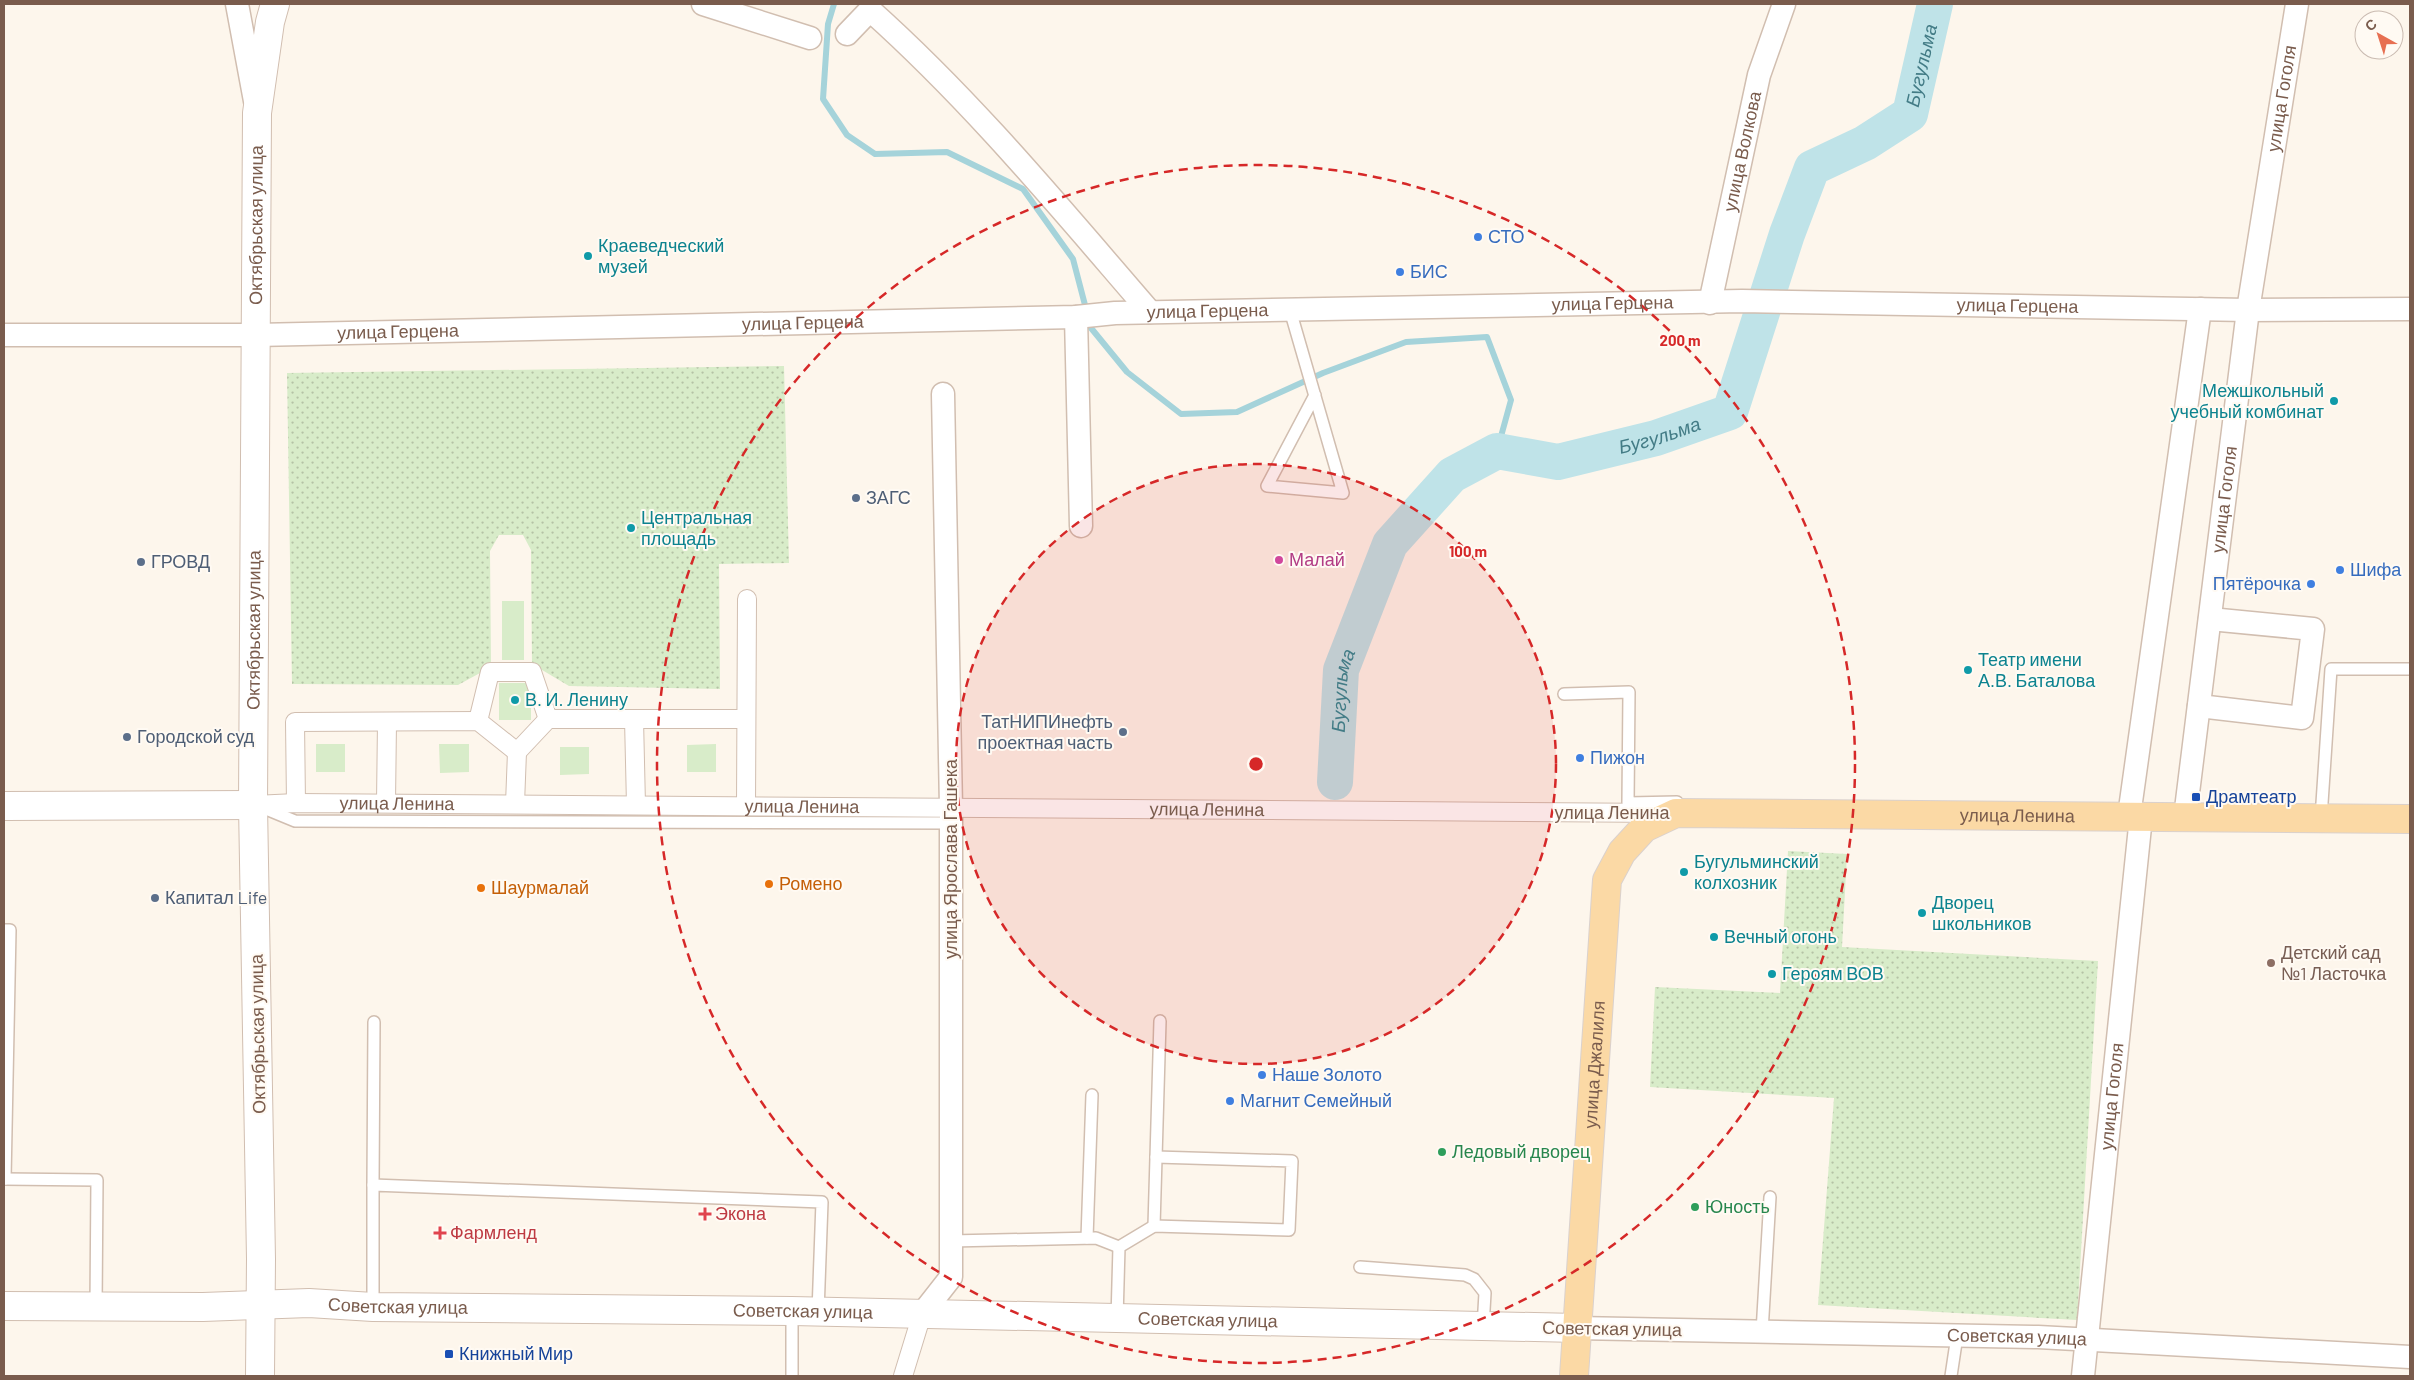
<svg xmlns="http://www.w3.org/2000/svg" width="2414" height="1380" viewBox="0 0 2414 1380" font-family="Barlow,sans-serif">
  <defs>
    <pattern id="park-dots" width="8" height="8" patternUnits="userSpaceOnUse" patternTransform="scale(1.25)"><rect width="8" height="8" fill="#d8ecc9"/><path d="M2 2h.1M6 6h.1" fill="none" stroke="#b4c2a5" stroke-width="1.8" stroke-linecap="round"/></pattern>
  </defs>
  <rect width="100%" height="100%" fill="#fdf6ec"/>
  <!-- grass -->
  <g fill="#d8ecc9">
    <rect x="502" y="601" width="22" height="59"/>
    <rect x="499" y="683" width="32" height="37"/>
    <rect x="316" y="744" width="29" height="28"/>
    <polygon points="439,744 469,744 469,772 440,773"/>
    <polygon points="716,744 716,772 687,772 687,745"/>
    <polygon points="560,747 589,747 589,774 560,775"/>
  </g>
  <!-- park -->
  <g fill="url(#park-dots)">
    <polygon points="784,366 789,563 719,564 720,689 569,686 532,664 531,550 523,535 499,535 490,551 491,667 458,685 292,684 287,373"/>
    <polygon points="1788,851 1847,854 1842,947 2098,961 2077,1320 1818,1305 1834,1098 1650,1087 1655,987 1780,993"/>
  </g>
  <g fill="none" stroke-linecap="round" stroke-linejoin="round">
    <!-- stream -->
    <polyline stroke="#a5d3da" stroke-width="6" points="834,4 828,24 823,99 847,135 875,154 947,152 1023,189 1073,259 1091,328 1127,372 1181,414 1237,412 1323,373 1406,342 1487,337 1511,400 1497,451"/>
    <!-- river -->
    <path stroke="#bfe3e8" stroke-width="36" id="s1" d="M1335,782L1341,670L1390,544L1452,475L1497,451L1558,462L1656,438L1730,412L1787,234L1812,168L1865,143L1910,114L1935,4"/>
    <!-- service casing -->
    <g stroke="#d1beb0" stroke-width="14">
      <g id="service">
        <polyline points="1290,310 1343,493 1267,486 1315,395"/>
        <polyline points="1564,694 1629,692 1628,803 1677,802 1677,806"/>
        <polyline points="261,807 295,821 951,823"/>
        <polyline points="2321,818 2331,669 2410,669"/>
        <polyline points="4,930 10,930 5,1179"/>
        <polyline points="4,1179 97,1180 96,1307"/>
        <polyline points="373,1185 374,1022"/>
        <polyline points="1154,1226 1160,1021"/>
        <polyline points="1087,1238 1092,1095"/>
        <polyline points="951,1241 1096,1238 1119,1247"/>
        <polyline points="1360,1267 1465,1275 1474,1279 1485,1293 1483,1327"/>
        <polyline points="373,1307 373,1185 822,1202 818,1312"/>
        <polyline points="1117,1319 1119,1247 1154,1226 1289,1230 1292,1161 1156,1157"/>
        <polyline points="1762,1332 1770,1197"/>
        <polyline points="792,1376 792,1311"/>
        <polyline points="1951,1376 1957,1336"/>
      </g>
    </g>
    <!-- pedestrian casing -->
    <g stroke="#d1beb0" stroke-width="20">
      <g id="pedestrian">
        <polyline points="634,719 636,805"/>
        <polyline points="478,721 490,672 532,672 548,719"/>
        <polyline points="296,803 295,722 478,721 517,752 548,719 746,719"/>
        <polyline points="386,803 387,722"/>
        <polyline points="515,804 517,752"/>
        <path id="s2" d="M253,805L296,803L1668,813"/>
        <polyline points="746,806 747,599"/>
        <polyline points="903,1376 922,1314"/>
      </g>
    </g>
    <!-- minor casing -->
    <g stroke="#d1beb0" stroke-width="25">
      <g id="minor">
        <polyline points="237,4 255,101"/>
        <polyline points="703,4 810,38"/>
        <path d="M847,34L870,10C973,102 1060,208 1150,312"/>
        <path id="s3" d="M1710,303L1759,75L1784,4"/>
        <polyline points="1076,317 1081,526"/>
        <path id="s4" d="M4,335H256L1076,317L1115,313L1742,301L2248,310L2410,309"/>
        <polyline points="2199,706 2302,718 2313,629 2210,619"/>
        <polyline points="2129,816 2200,309"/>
        <path id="s5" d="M2185,817L2248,310L2297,4"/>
        <polyline points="922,1314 951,1277 951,808 943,394"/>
        <path id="s6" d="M1577,1328L2038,1337L2410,1357"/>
        <path id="s7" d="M2083,1376L2141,817"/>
      </g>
    </g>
    <!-- tertiary casing -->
    <g stroke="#d1beb0" stroke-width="30">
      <g id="tertiary">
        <polyline points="4,806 253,805"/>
        <path id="s8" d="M4,1306L203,1307L309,1303L373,1307L792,1311L1577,1328"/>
        <path id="s9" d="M260,1376L261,1259L253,805L257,113L270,22L275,4"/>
      </g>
    </g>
    <!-- primary casing -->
    <g stroke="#dad1cd" stroke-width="30">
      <g id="primary">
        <path id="s10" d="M1574,1376L1607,880L1622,852L1644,828L1676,813L2410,819"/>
      </g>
    </g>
    <!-- service -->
    <use href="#service" stroke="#fff" stroke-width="11"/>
    <!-- pedestrian -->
    <use href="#pedestrian" stroke="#fff" stroke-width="18"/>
    <!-- minor -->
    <use href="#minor" stroke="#fff" stroke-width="22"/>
    <!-- tertiary -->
    <use href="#tertiary" stroke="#fff" stroke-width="28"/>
    <!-- primary -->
    <use href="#primary" stroke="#fbd9a5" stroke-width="28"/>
  </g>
  <!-- distance rings -->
  <circle cx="1256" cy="764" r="300" fill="#d62828" fill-opacity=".12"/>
  <g fill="none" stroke="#d62828" stroke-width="2.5" stroke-dasharray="9 6">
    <circle cx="1256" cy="764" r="300"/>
    <circle cx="1256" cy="764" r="599"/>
  </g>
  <!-- markers -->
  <g fill="#3f7fe0" stroke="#fffaf3" stroke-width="2">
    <circle cx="1478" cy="237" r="5"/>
    <circle cx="1400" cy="272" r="5"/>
    <circle cx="2340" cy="570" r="5"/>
    <circle cx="2311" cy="584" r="5"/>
    <circle cx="1580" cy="758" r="5"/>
    <circle cx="1262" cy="1075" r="5"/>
    <circle cx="1230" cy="1101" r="5"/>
  </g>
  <g fill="#0f9aa8" stroke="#fffaf3" stroke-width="2">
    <circle cx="588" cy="256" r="5"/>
    <circle cx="2334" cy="401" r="5"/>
    <circle cx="631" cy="528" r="5"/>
    <circle cx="1968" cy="670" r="5"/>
    <circle cx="515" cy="700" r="5"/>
    <circle cx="1684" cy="872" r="5"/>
    <circle cx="1922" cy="913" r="5"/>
    <circle cx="1714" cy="937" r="5"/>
    <circle cx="1772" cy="974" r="5"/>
  </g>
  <g fill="#5c6f8a" stroke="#fffaf3" stroke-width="2">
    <circle cx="856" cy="498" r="5"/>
    <circle cx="141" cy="562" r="5"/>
    <circle cx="1123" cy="732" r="5"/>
    <circle cx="127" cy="737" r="5"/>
    <circle cx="155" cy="898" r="5"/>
  </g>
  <circle fill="#d1479c" stroke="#fffaf3" stroke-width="2" cx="1279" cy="560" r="5"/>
  <g fill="#1a4fb4" stroke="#fffaf3" stroke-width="2">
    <rect x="2191" y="792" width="10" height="10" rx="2.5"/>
    <rect x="444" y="1349" width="10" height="10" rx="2.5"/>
  </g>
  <g fill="#e8710a" stroke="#fffaf3" stroke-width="2">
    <circle cx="769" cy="884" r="5"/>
    <circle cx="481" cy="888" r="5"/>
  </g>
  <circle fill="#8d6e63" stroke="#fffaf3" stroke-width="2" cx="2271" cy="963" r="5"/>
  <g fill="#2e9e5b" stroke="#fffaf3" stroke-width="2">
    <circle cx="1442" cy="1152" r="5"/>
    <circle cx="1695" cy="1207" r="5"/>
  </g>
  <g fill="#e0444e" stroke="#fffaf3" stroke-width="2">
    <path d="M702.5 1206.5h5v5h5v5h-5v5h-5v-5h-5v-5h5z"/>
    <path d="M437.5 1225.5h5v5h5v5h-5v5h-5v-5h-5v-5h5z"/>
  </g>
  <g text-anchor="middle" stroke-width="4" stroke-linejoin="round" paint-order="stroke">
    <!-- street labels -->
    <g font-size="18" fill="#7a5c4d" stroke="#fffaf3">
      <text dy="6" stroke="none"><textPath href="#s5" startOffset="725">улица Гоголя</textPath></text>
      <text dy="6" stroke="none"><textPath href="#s3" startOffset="155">улица Волкова</textPath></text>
      <text dy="6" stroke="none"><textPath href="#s9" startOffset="1151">Октябрьская улица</textPath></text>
      <text dy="6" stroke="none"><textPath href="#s4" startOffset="1609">улица Герцена</textPath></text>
      <text dy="6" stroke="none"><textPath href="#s4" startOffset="2014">улица Герцена</textPath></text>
      <text dy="6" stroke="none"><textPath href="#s4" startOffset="1204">улица Герцена</textPath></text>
      <text dy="6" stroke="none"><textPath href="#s4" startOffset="799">улица Герцена</textPath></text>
      <text dy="6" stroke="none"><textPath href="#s4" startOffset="394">улица Герцена</textPath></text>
      <text dy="6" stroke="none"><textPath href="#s5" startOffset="320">улица Гоголя</textPath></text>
      <text dy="6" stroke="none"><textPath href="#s9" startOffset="746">Октябрьская улица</textPath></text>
      <text dy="6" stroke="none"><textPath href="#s2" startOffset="144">улица Ленина</textPath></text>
      <text dy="6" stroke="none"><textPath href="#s2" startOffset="549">улица Ленина</textPath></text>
      <text dy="6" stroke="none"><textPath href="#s2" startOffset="954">улица Ленина</textPath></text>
      <text x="1612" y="819">улица Ленина</text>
      <text dy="6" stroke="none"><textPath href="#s10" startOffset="938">улица Ленина</textPath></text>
      <text transform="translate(951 859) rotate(-90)" y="6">улица Ярослава Гашека</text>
      <text transform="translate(258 1034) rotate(-91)" y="6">Октябрьская улица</text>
      <text dy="6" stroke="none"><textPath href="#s10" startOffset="312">улица Джалиля</textPath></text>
      <text dy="6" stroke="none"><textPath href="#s7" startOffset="281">улица Гоголя</textPath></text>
      <text dy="6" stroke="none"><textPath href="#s8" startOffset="394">Советская улица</textPath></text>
      <text dy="6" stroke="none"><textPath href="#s8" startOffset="799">Советская улица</textPath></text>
      <text dy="6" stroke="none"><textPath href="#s8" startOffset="1204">Советская улица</textPath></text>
      <text transform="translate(1612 1329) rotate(1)" y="6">Советская улица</text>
      <text dy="6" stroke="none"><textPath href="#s6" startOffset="440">Советская улица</textPath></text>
    </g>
    <!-- shop labels -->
    <g font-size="18" fill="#366cbe" stroke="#fffaf3" text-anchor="start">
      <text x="1488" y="243">СТО</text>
      <text x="1410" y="278">БИС</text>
      <text x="2350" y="576">Шифа</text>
      <text x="2301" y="590" text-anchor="end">Пятёрочка</text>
      <text x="1590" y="764">Пижон</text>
      <text x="1272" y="1081">Наше Золото</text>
      <text x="1240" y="1107">Магнит Семейный</text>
    </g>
    <!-- culture labels -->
    <g font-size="18" fill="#0d838f" stroke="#fffaf3" text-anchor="start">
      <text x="598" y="252">Краеведческий<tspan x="598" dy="21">музей</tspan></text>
      <text x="2324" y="397" text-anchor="end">Межшкольный<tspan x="2324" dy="21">учебный комбинат</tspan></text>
      <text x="641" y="524">Центральная<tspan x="641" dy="21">площадь</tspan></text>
      <text x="1978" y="666">Театр имени<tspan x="1978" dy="21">А.В. Баталова</tspan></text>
      <text x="525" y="706">В. И. Ленину</text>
      <text x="1694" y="868">Бугульминский<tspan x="1694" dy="21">колхозник</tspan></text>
      <text x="1932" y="909">Дворец<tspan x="1932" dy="21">школьников</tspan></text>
      <text x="1724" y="943">Вечный огонь</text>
      <text x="1782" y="980">Героям ВОВ</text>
    </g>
    <!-- service labels -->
    <g font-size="18" fill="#4e5e75" stroke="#fffaf3" text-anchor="start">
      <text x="866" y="504">ЗАГС</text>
      <text x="151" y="568">ГРОВД</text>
      <text x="1113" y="728" text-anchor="end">ТатНИПИнефть<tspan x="1113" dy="21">проектная часть</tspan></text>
      <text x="137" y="743">Городской суд</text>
      <text x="165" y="904">Капитал Life</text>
    </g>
    <!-- hotel labels -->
    <g font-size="18" fill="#b23c85" stroke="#fffaf3" text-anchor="start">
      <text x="1289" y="566">Малай</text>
    </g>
    <!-- transit labels -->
    <g font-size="18" fill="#164399" stroke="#fffaf3" text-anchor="start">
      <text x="2206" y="803">Драмтеатр</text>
      <text x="459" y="1360">Книжный Мир</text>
    </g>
    <!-- food labels -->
    <g font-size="18" fill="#c56008" stroke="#fffaf3" text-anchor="start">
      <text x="779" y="890">Ромено</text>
      <text x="491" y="894">Шаурмалай</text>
    </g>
    <!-- education labels -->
    <g font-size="18" fill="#785e54" stroke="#fffaf3" text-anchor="start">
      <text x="2281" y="959">Детский сад<tspan x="2281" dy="21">№1 Ласточка</tspan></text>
    </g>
    <!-- leisure labels -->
    <g font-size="18" fill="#27864d" stroke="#fffaf3" text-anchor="start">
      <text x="1452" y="1158">Ледовый дворец</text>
      <text x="1705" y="1213">Юность</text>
    </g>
    <!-- health labels -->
    <g font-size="18" fill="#be3a42" stroke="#fffaf3" text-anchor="start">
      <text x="715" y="1220">Экона</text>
      <text x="450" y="1239">Фармленд</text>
    </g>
    <!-- water labels -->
    <g font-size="19" font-style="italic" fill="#437c86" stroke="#fffaf3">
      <text dy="7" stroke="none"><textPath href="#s1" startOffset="1052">Бугульма</textPath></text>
      <text dy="7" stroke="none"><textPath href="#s1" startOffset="558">Бугульма</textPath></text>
      <text dy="7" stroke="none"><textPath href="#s1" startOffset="92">Бугульма</textPath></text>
    </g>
  </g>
  <circle cx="1256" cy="764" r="8" fill="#d62828" stroke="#fffaf3" stroke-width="2.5"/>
  <g font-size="15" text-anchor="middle" font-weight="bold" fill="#d62828" stroke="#fffaf3" stroke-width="4" stroke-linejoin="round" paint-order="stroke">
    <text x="1680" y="346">200 m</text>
    <text x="1468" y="557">100 m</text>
  </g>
  <!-- border -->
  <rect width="2414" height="1380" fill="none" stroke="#7a5c4d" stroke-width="10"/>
  <!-- north arrow -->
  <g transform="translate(2379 35) rotate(321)"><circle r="24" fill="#fffaf3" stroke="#cabbb1"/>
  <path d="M0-4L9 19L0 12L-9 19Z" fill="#e76f51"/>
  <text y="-8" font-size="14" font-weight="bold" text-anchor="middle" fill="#7a5c4d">С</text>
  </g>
</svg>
